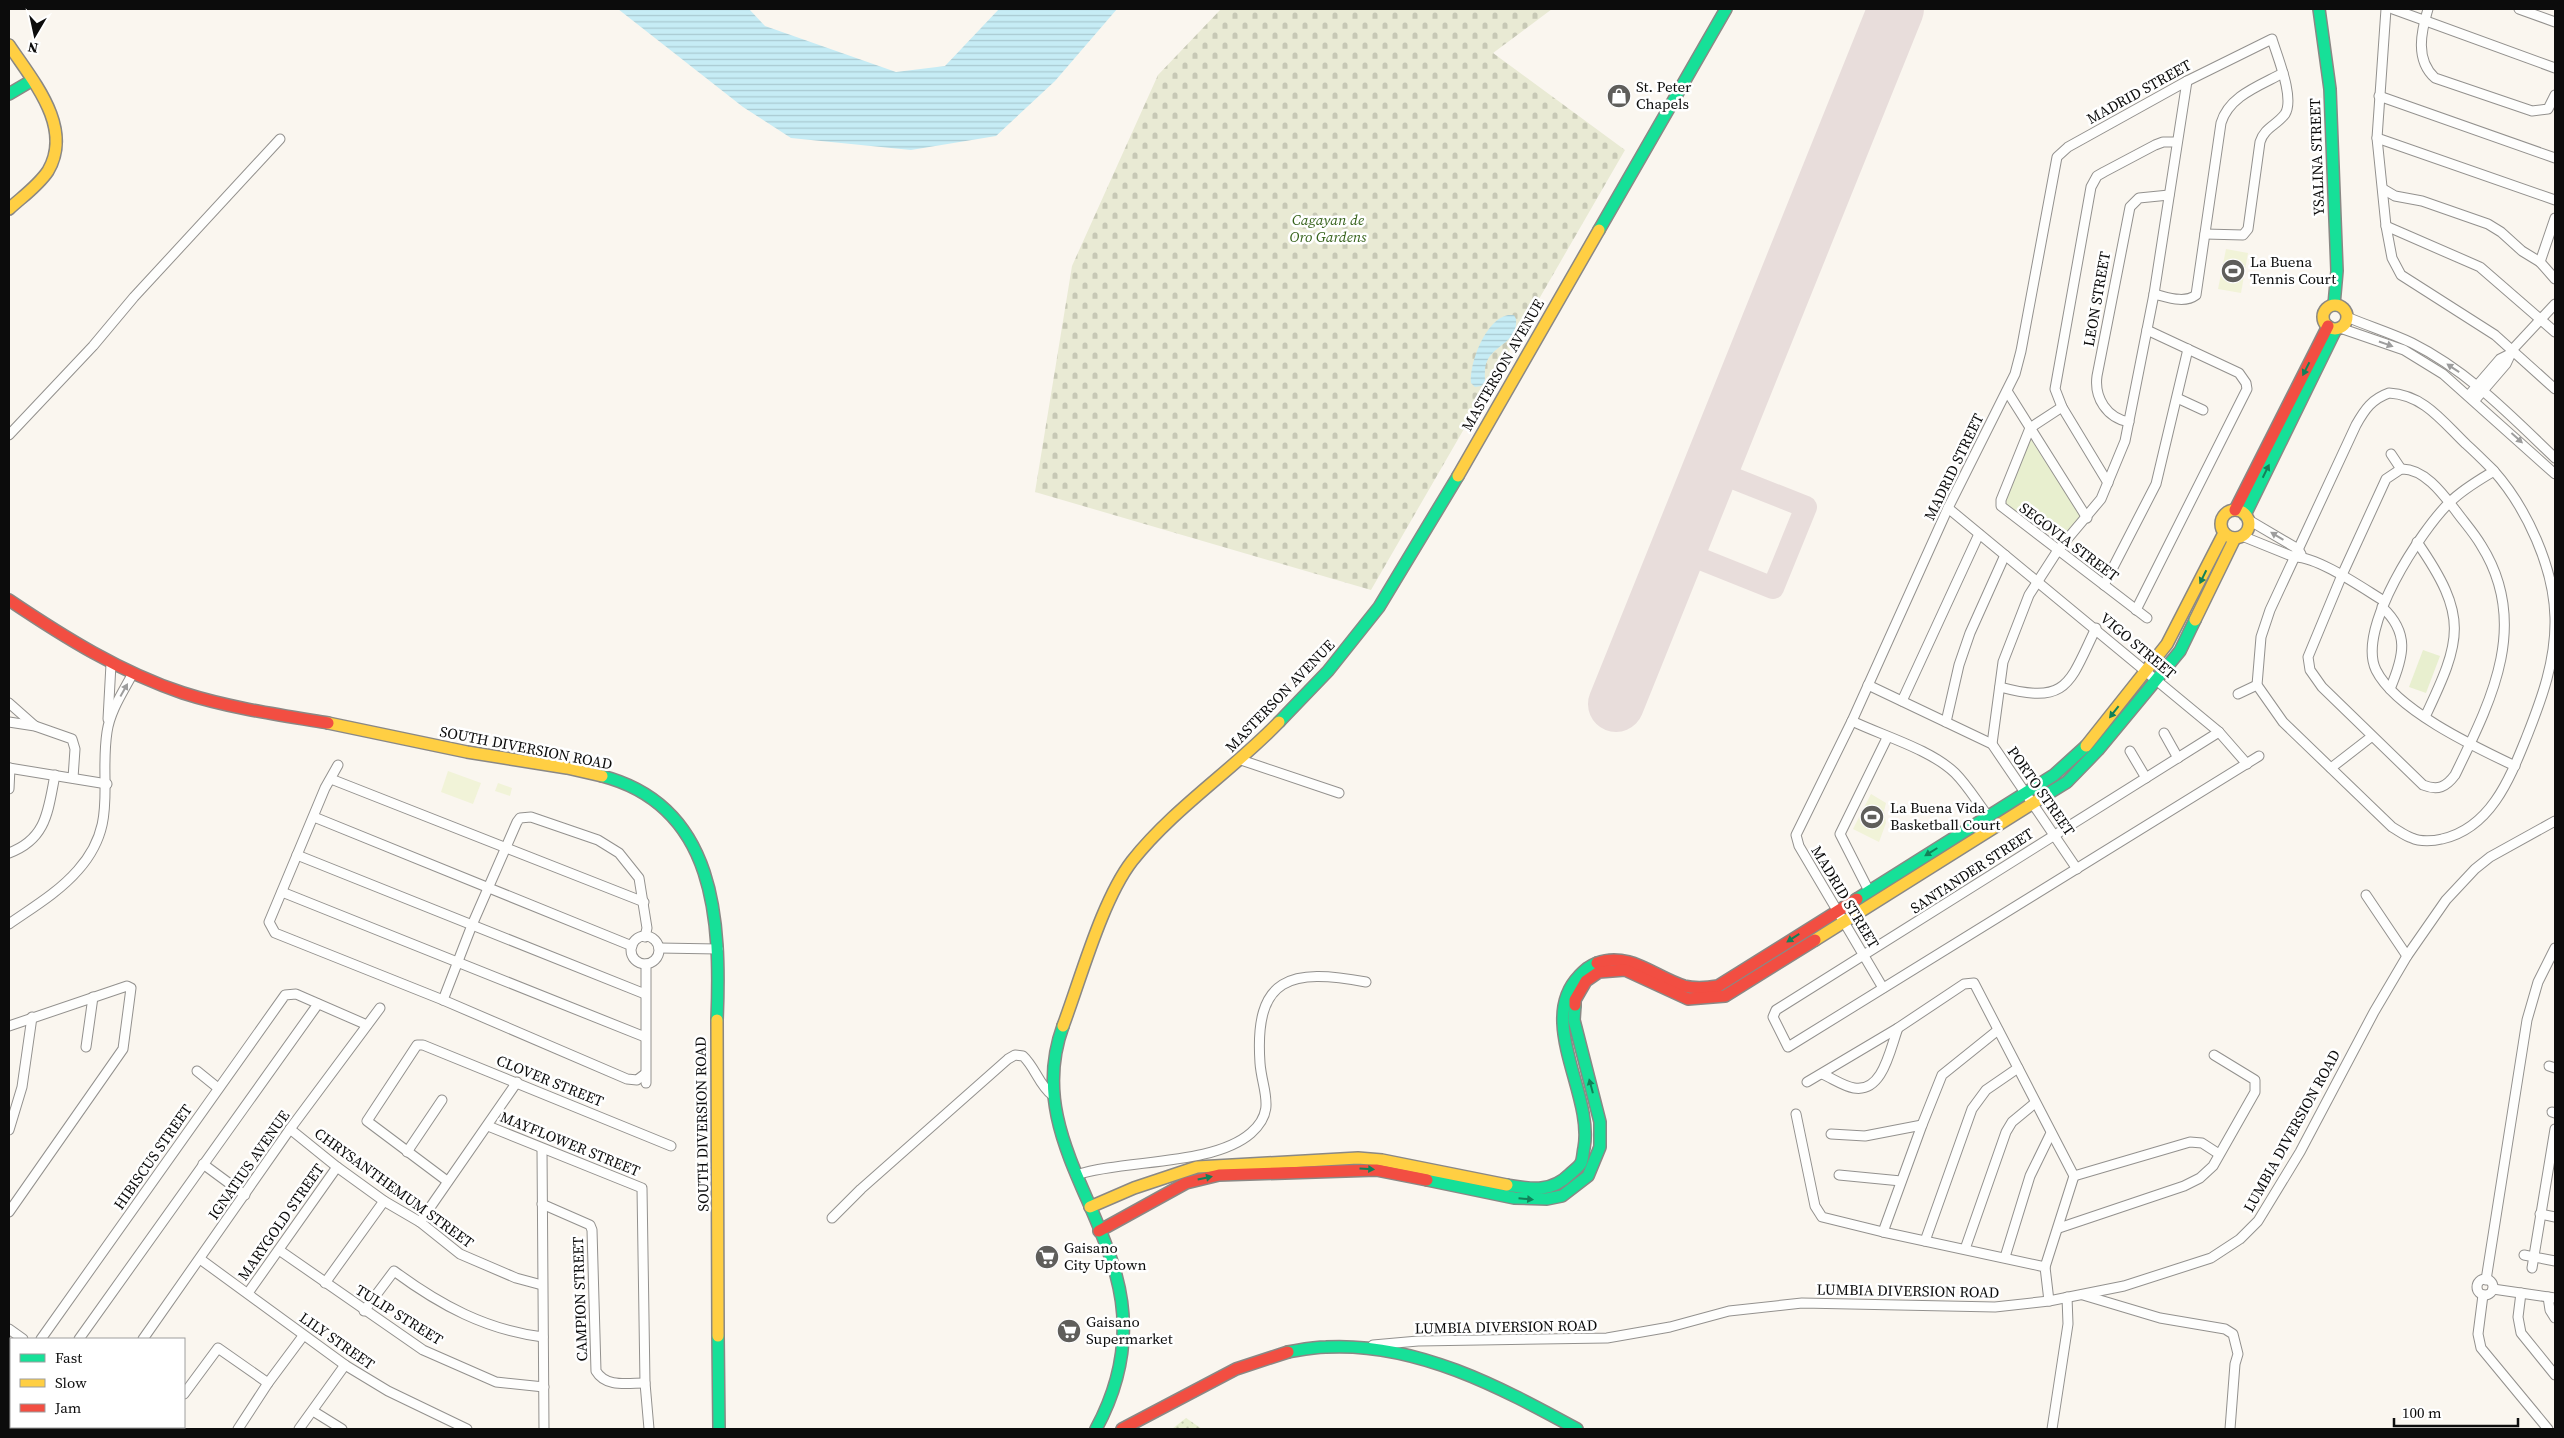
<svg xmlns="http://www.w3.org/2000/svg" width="2564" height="1438" viewBox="0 0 2564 1438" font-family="'Source Serif 4',serif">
  <defs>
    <pattern id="grass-dots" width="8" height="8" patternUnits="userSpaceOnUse" patternTransform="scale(1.25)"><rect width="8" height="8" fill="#e8efcf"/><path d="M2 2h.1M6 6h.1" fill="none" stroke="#c6ccb1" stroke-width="1.8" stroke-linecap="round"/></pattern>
    <pattern id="cemetery-stones" width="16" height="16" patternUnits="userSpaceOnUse" patternTransform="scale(1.25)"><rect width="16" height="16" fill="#e9ead4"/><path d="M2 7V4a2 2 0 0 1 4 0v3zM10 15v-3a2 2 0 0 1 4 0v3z" fill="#c7c8b5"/></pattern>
    <pattern id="water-rules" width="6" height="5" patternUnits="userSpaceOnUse" patternTransform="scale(1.25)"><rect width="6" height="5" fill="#c6ecf5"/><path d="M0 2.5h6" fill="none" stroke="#a9c9d1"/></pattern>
  </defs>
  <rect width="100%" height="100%" fill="#faf6ef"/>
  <!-- grass -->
  <polygon fill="url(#grass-dots)" points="1186,1418 1202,1429 1172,1429"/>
  <!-- cemetery -->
  <polygon fill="url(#cemetery-stones)" points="1221,9 1552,9 1493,53 1625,150 1371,590 1035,492 1072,266 1158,75"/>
  <!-- park -->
  <g fill="#e8efcf">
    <polygon points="2030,438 2082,517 2060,541 2003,503"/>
    <polygon points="2423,650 2440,656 2426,693 2409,687"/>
  </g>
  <!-- pitch -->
  <g fill="#f1f3d8">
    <polygon points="2226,249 2248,253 2241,293 2218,289"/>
    <polygon points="448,771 481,783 473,804 441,792"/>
    <polygon points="498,783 512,788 510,796 495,791"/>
    <polygon points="1871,794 1886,803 1884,811 1886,823 1879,842 1853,829"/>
  </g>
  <!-- water -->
  <g fill="url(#water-rules)">
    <polygon points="618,9 749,9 765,26 896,72 945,66 999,9 1117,9 1055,81 996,136 911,150 791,138 743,107"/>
    <path d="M1508,315H1514L1516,319C1518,341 1497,344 1488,359C1484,366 1485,374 1485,382L1481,386L1475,387L1471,383C1469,363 1486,319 1508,315Z"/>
  </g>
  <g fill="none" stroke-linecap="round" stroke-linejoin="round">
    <!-- taxiway -->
    <polyline stroke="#e8dddb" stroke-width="22" points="1678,550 1773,588 1806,507 1710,469"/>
    <!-- runway -->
    <polyline stroke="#e8dddb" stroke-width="56" points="1616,704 1896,9"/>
    <!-- street casing -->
    <g stroke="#93918e" stroke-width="11">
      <g id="street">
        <polyline points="2386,9 2377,138 2386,226 2392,258 2401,275 2495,335 2555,389"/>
        <polyline points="2393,9 2555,68"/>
        <path d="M2428,9C2421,32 2415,60 2435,78L2532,111L2548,109L2555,95"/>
        <polyline points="2519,9 2555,22"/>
        <polyline points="2379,96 2555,158"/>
        <polyline points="2377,138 2555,200"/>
        <polyline points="2383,189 2395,196 2422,201 2488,224 2501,232 2522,251 2540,262 2555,279"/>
        <polyline points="2386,226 2480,267 2555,332"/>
        <polyline points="2540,262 2555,218"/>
        <path d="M2154,294C2167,297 2184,304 2196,295L2221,123C2229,96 2259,86 2283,73"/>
        <path d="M2347,317C2368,326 2391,333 2412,343C2468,371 2510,415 2555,458"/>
        <polyline points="2340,328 2404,350 2443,374 2555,474"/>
        <polyline points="2007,391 2087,518"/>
        <path d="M2389,393C2424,395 2442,421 2466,444C2475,452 2484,461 2493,470C2527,508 2554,568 2555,618C2556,660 2542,698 2527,736C2510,778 2491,828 2442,839C2434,841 2420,842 2412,838C2405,836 2399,831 2392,827L2283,722L2257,685L2261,637L2270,610L2356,425C2365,409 2372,399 2389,393Z"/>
        <polyline points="2469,395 2500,359 2508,355"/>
        <polyline points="2177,398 2203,410"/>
        <polyline points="2475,400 2506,364 2513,349 2555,304"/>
        <polyline points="2062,407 2030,428 2001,500 2001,506 2147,618"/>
        <path d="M2129,422C2107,418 2094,398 2097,376L2130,207L2139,198L2169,195"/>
        <polyline points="9,435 93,346 134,297 280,139"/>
        <polyline points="2391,454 2401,469"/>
        <path d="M2401,469C2424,468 2443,494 2456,511C2464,522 2474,533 2481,545C2531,624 2491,701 2455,775C2446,787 2438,791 2423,785L2322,687L2310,670L2308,657L2342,575L2386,479Z"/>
        <path d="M2494,471C2479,480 2463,489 2450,502C2421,530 2356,629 2376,670C2396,710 2475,747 2515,766"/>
        <polyline points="2108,483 2062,407 2055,389 2091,187 2097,176 2104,172 2155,145 2163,142 2176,142"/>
        <polyline points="1948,508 2219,732 2247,764"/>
        <polyline points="2247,519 2298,549 2301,554"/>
        <path d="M2242,536L2294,557C2317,556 2364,589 2384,601"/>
        <path d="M2417,542C2469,617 2462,639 2425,717"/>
        <polyline points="2104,585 2156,484 2188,349"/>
        <path d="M2382,607C2410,633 2404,656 2390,689"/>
        <polyline points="2136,610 2247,389 2246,383 2239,373 2147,330"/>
        <polyline points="1868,685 1992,744 2077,869"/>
        <path d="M2000,687C2068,705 2069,684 2096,628"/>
        <polyline points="2238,694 2257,685"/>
        <polyline points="1902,701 1979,534"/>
        <polyline points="9,703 35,726"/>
        <polyline points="108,719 111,664"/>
        <path d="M1852,721C1883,736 1930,749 1955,773C1968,786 1977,802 1988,816"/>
        <polyline points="9,722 35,726 72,739 75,749 73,778"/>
        <polyline points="1946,722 1959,665 1970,633 2005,555"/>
        <polyline points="2219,732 1776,1010 1773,1017 1788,1047 2259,756"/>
        <polyline points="2164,733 2178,758"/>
        <polyline points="1992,744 2003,662 2029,595 2058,550 2101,499 2125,441 2154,294 2187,81"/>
        <polyline points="2130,751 2146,778"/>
        <polyline points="1241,760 1339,793"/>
        <polyline points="338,765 325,788 269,922 275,933 443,1000 627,1079 637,1080 645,1074"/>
        <polyline points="9,768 107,784"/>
        <polyline points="2331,768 2371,737"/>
        <polyline points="331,779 644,902"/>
        <polyline points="9,789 10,768"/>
        <polyline points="314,817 632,946"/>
        <path d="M9,853C47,839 48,810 55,775"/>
        <polyline points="297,855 645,994"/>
        <polyline points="1869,891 1840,834 1887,738"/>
        <polyline points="282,892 645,1037"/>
        <polyline points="2366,895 2407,956"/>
        <path d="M9,924C32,908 59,892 78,870C119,824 99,784 107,732C110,711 123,692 133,673"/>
        <circle cx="645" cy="950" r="14"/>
        <polyline points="659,948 718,949"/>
        <path d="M1883,988L1799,846L1796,835L1852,721L1948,508L2015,374L2021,351L2057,157L2068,147L2187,81L2272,39C2277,56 2295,98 2285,114C2277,125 2264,128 2260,142L2248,229L2243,235L2205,234"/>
        <polyline points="443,1000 472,925 517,822 520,818 531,817 598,840 619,853 639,878 647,928 645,937"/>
        <polyline points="9,1026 127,986 131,988 123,1049 9,1212"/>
        <polyline points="86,1047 93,997"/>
        <polyline points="2549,1066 2555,1068"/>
        <polyline points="197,1071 218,1088"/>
        <path d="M1822,1074C1832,1078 1843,1086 1854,1088C1883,1093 1890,1049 1898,1028"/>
        <polyline points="1807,1082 1898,1028 1964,984 1974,983 2074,1176 2045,1267"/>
        <polyline points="646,1083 646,964"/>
        <polyline points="2552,1112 2555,1113"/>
        <polyline points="1796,1114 1815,1206 1822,1217 1883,1232 2045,1267 2049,1301"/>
        <polyline points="488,1126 642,1188 645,1383 649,1429"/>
        <polyline points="290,1129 337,1167 384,1201 420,1222 460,1254 516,1278 542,1285"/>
        <polyline points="9,1130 22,1087 32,1017"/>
        <polyline points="1831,1134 1865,1136 1922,1125"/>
        <polyline points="542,1149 544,1429"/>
        <polyline points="407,1152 442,1100"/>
        <polyline points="203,1164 245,1195"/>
        <path d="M1076,1175C1126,1159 1213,1166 1251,1133C1277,1110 1262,1091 1260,1063C1254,976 1291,968 1366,982"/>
        <polyline points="1839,1175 1901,1181"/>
        <polyline points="2074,1176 2190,1142 2202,1143 2219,1154"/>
        <polyline points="447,1181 367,1121 417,1045 423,1045 671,1146"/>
        <path d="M542,1204L590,1225L592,1230L596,1371C606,1388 628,1383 645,1383"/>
        <polyline points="2540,1214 2555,1217"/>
        <path d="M832,1218L861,1189L1008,1059L1015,1055L1023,1056C1035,1067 1039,1085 1052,1095"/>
        <polyline points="420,1222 517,1082"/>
        <polyline points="2059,1228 2184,1186 2200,1178 2213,1166 2255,1092 2255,1080 2214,1055"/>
        <polyline points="1883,1232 1922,1125 1942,1075 1998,1030"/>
        <polyline points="1925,1241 1972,1109 1986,1090 2018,1068"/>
        <polyline points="1965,1249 2006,1132 2012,1122 2035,1103"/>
        <polyline points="279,1250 423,1350 496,1382 544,1387"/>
        <polyline points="2524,1255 2555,1261"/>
        <polyline points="2005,1257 2030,1176 2051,1133"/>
        <polyline points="200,1259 345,1365 388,1391 467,1429"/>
        <polyline points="2532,1268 2555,1129"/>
        <circle cx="2485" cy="1287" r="8"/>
        <polyline points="2486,1280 2527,1020 2538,982 2555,948"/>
        <polyline points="325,1283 384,1201"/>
        <polyline points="2493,1289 2555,1298"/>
        <polyline points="248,1293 337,1167"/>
        <polyline points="2521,1293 2518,1317 2521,1333 2555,1375"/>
        <polyline points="2083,1295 2160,1318 2225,1329 2233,1334 2238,1354 2235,1364 2230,1429"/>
        <polyline points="2483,1295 2478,1334 2481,1348 2548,1429"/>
        <polyline points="2548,1297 2550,1310 2555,1318"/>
        <path d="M364,1311L394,1271C440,1305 486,1330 543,1337"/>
        <polyline points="9,1329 23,1339"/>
        <polyline points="41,1339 285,995 296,994 367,1025"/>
        <polyline points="79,1339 318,1004"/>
        <polyline points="143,1339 290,1129 380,1008"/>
        <polyline points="1373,1345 1418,1341 1607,1338 1670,1327 1729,1311 1802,1303 1995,1307 2049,1301 2124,1286 2211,1258 2240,1239 2258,1221 2300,1152 2374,1012 2407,956 2446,900 2475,869 2490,857 2555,821"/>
        <polyline points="184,1394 218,1348 268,1383"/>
        <polyline points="313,1411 342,1429"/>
        <polyline points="9,1412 11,1414"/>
        <polyline points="29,1427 32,1429"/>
        <polyline points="78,1429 80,1427"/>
        <polyline points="171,1429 171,1427"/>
        <polyline points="238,1429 268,1383 303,1336"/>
        <polyline points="299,1429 345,1365"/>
        <polyline points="2052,1429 2068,1324 2067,1297"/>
      </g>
    </g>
    <!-- fast casing -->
    <g stroke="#8a8885" stroke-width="14">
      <g id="fast">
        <polyline points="2319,9 2330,89 2337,271 2334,305"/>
        <polyline points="9,94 31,81"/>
        <polyline points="1599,230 1726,9"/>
        <polyline points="2245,515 2336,329"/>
        <polyline points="1279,722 1328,671 1379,607 1458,476"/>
        <path d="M602,776C717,806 721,922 717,1020"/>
        <polyline points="2041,798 2067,782 2098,750 2180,651 2195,620"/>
        <polyline points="1857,899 2054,775 2086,746"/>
        <path d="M1063,1026C1029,1119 1093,1190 1116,1275C1131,1329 1122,1381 1096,1429"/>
        <polyline points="1427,1180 1514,1198 1547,1199 1562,1196 1588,1176 1600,1147 1600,1122 1574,1020 1575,1005"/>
        <path d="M1507,1185C1531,1189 1551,1193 1570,1174C1573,1171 1579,1167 1581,1163C1583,1159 1583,1152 1584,1148C1594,1095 1536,1021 1579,976C1585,970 1589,966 1597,963"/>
        <polyline points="718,1336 719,1429"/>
        <path d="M1288,1352C1300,1350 1313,1347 1326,1347C1416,1342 1500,1387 1577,1429"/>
      </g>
    </g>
    <!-- slow casing -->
    <g stroke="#8a8885" stroke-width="14">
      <g id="slow">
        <path d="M9,45C32,80 74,127 48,171C38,186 22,197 9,209"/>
        <circle cx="2335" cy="317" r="12"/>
        <polyline points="1458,476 1599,230"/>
        <circle cx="2235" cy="524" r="14"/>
        <polyline points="2195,620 2235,538"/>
        <polyline points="328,723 467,752 567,768 602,776"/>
        <polyline points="2086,746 2167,644 2224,533"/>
        <polyline points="1815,940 2041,798"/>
        <polyline points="717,1020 718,1336"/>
        <path d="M1063,1026C1081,978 1102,900 1132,861C1174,808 1233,770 1279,722"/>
        <polyline points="1090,1207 1134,1188 1197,1167 1358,1158 1382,1160 1507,1185"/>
      </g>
    </g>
    <!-- jam casing -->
    <g stroke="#8a8885" stroke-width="14">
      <g id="jam">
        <polyline points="2235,510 2328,326"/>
        <path d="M9,600C64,637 120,672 183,693C230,708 279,715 328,723"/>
        <path d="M1597,963C1629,951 1655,977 1684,986C1696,989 1706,988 1718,986L1857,899"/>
        <polyline points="1575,1005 1575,1000 1586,981 1599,972 1625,970 1688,999 1725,996 1815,940"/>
        <polyline points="1099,1231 1186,1183 1219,1175 1376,1170 1427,1180"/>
        <polyline points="1122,1429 1236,1369 1288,1352"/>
      </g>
    </g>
    <!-- street -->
    <use href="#street" stroke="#fefefd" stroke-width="9"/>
    <!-- fast -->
    <use href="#fast" stroke="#16e098" stroke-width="11"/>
    <!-- slow -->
    <use href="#slow" stroke="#ffcf43" stroke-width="11"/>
    <!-- jam -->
    <use href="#jam" stroke="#f24e42" stroke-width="11"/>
  </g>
  <!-- one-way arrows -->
  <defs><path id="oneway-solid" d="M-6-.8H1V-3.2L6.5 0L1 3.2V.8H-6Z" transform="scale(1.25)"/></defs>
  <g fill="#9d9d9d">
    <use href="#oneway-solid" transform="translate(2386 344) rotate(19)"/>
    <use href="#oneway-solid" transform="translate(2453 368) rotate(-146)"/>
    <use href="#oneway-solid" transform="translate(2517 438) rotate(42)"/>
    <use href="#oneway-solid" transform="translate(2277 536) rotate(-149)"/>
    <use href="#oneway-solid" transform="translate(124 690) rotate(-61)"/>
  </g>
  <g fill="#128159">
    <use href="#oneway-solid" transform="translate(2306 369) rotate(117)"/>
    <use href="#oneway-solid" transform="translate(2266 471) rotate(-64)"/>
    <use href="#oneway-solid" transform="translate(2203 577) rotate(116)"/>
    <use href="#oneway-solid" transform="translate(2114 712) rotate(128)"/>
    <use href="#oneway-solid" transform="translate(1931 852) rotate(148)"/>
    <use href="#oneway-solid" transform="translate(1793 938) rotate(147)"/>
    <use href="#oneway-solid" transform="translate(1591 1086) rotate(-105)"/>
    <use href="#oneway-solid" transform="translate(1367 1169) rotate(3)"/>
    <use href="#oneway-solid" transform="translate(1205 1178) rotate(-12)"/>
    <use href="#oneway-solid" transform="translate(1526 1199) rotate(5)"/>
  </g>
  <!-- icons -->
  <defs>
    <g id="shop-disc" transform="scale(1.25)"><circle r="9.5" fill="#5f5e5b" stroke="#fff"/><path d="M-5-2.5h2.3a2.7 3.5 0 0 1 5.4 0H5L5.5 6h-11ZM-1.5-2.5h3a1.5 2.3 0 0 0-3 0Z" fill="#fff"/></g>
    <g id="stadium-disc" transform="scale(1.25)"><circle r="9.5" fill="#5f5e5b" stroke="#fff"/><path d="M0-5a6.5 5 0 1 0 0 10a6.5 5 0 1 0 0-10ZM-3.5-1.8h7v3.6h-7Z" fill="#fff"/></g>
    <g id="supermarket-disc" transform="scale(1.25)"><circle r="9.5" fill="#5f5e5b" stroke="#fff"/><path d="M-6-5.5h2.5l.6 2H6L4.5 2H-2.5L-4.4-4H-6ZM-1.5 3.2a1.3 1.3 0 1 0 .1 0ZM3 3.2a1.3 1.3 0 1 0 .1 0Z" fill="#fff"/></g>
  </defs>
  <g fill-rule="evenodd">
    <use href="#shop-disc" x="1619" y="96"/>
    <use href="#stadium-disc" x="2233" y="271"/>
    <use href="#stadium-disc" x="1872" y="817"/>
    <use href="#supermarket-disc" x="1047" y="1257"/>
    <use href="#supermarket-disc" x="1069" y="1331"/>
  </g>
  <g text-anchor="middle" stroke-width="5" stroke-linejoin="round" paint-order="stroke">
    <!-- poi labels -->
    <g font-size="15" fill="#0c0c0c" stroke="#fff" text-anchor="start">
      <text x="1636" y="92">St. Peter<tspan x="1636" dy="17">Chapels</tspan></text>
      <text x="2250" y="267">La Buena<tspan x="2250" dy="17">Tennis Court</tspan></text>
      <text x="1890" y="813">La Buena Vida<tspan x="1890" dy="17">Basketball Court</tspan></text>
      <text x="1064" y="1253">Gaisano<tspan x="1064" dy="17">City Uptown</tspan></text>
      <text x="1086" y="1327">Gaisano<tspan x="1086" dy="17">Supermarket</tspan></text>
    </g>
    <!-- street labels -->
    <g font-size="15" fill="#0c0c0c" stroke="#fff">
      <text transform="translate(2139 92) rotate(-29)" y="5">MADRID STREET</text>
      <text transform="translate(2317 157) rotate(-92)" y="5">YSALINA STREET</text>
      <text transform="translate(2097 299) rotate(-80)" y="5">LEON STREET</text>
      <text transform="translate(1503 365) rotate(-60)" y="5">MASTERSON AVENUE</text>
      <text transform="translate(1954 467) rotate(-64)" y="5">MADRID STREET</text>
      <text transform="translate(2069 542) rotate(37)" y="5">SEGOVIA STREET</text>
      <text transform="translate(2138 646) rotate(40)" y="5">VIGO STREET</text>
      <text transform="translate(1280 696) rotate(-46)" y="5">MASTERSON AVENUE</text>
      <text transform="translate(526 748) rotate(11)" y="5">SOUTH DIVERSION ROAD</text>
      <text transform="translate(2041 791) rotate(55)" y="5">PORTO STREET</text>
      <text transform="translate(1972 871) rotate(-33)" y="5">SANTANDER STREET</text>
      <text transform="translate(1845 897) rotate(59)" y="5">MADRID STREET</text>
      <text transform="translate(550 1081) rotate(22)" y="5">CLOVER STREET</text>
      <text transform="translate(702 1124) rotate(-91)" y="5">SOUTH DIVERSION ROAD</text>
      <text transform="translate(2292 1131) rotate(-61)" y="5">LUMBIA DIVERSION ROAD</text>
      <text transform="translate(570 1144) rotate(22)" y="5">MAYFLOWER STREET</text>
      <text transform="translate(153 1157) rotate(-55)" y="5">HIBISCUS STREET</text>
      <text transform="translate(249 1165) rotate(-55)" y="5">IGNATIUS AVENUE</text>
      <text transform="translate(394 1188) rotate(36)" y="5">CHRYSANTHEMUM STREET</text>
      <text transform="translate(281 1222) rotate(-55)" y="5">MARYGOLD STREET</text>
      <text transform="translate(1908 1291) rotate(1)" y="5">LUMBIA DIVERSION ROAD</text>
      <text transform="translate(580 1299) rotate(-92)" y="5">CAMPION STREET</text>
      <text transform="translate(399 1315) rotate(32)" y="5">TULIP STREET</text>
      <text transform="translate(1506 1327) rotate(-1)" y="5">LUMBIA DIVERSION ROAD</text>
      <text transform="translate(337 1341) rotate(35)" y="5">LILY STREET</text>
    </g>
    <!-- park labels -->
    <g font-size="15" font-style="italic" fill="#37631c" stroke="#fff">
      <text x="1328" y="225">Cagayan de<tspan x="1328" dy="17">Oro Gardens</tspan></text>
    </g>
  </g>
  <!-- border -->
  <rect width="2564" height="1438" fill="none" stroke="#0c0c0c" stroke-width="20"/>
  <!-- legend -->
  <rect x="10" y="1338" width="175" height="90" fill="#ffffff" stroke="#9e9e9e"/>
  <rect x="20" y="1354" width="25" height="8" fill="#16e098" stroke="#9e9e9e"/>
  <text x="55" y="1363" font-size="15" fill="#0c0c0c">Fast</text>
  <rect x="20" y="1379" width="25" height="8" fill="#ffcf43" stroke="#9e9e9e"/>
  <text x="55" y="1388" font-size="15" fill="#0c0c0c">Slow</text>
  <rect x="20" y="1404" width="25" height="8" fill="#f24e42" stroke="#9e9e9e"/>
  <text x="55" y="1413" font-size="15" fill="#0c0c0c">Jam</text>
  <!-- north arrow -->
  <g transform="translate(35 35) rotate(189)" stroke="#ffffff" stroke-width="4" paint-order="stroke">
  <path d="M0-4L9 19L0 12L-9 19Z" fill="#0c0c0c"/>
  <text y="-8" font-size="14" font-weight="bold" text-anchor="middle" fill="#0c0c0c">N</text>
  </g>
  <!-- scale -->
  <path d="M2394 1418v8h124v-8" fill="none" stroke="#0c0c0c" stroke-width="2.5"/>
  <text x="2402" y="1418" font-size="15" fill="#0c0c0c" stroke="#ffffff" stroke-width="4" paint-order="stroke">100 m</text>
</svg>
